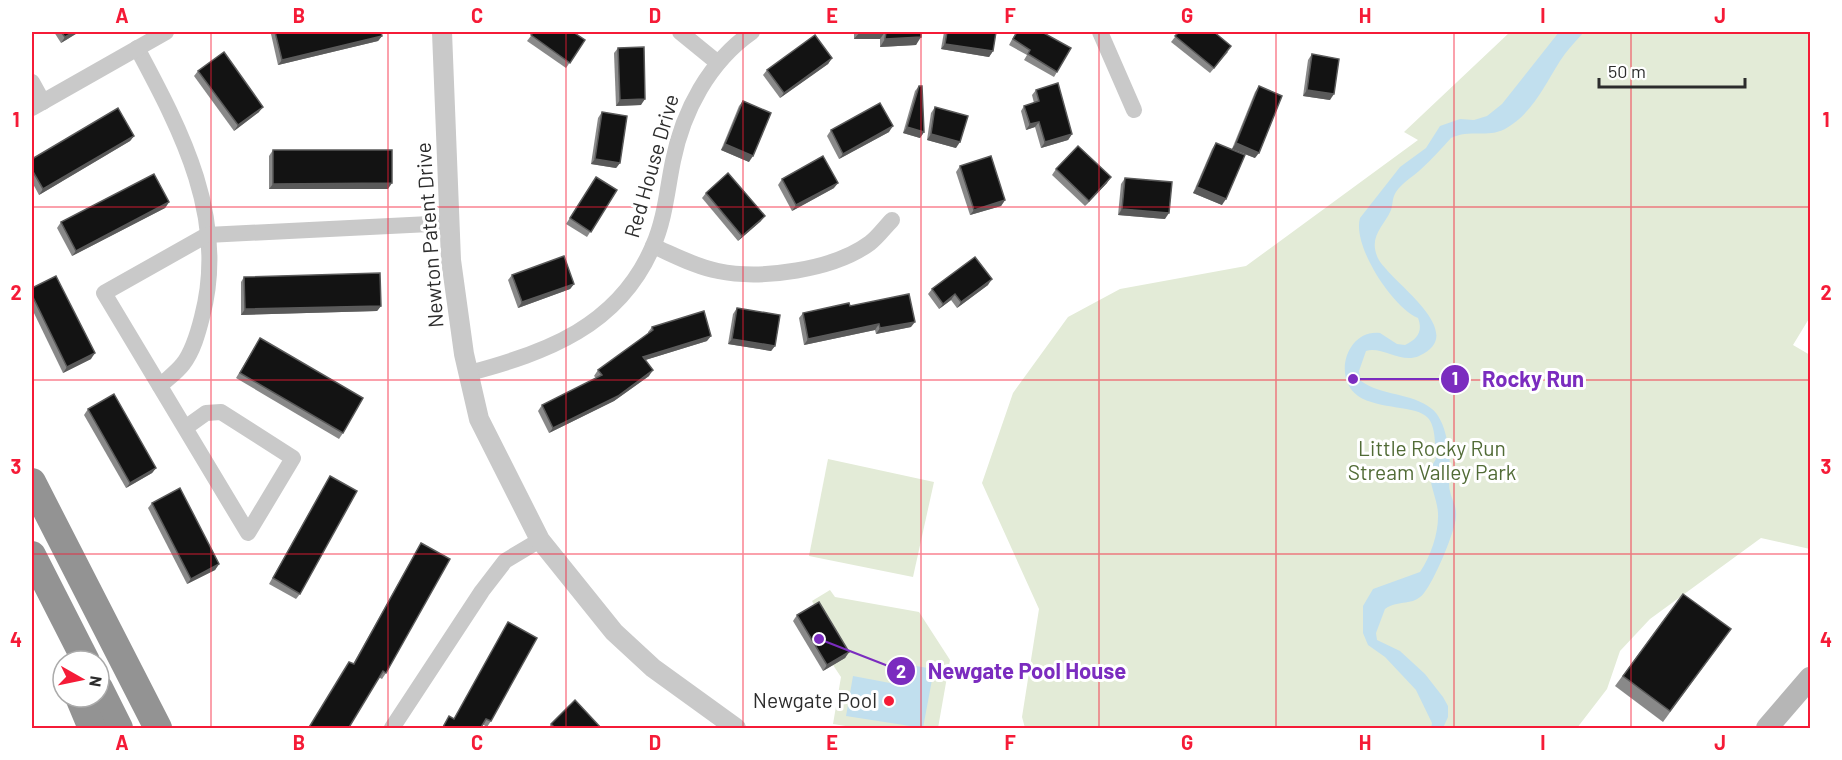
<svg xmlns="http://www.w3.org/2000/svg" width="1842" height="760" viewBox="0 0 1842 760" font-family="Barlow,sans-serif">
  <rect width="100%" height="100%" fill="#fff"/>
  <!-- green -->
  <g fill="#e3ebd7">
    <polygon points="1510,32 1810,32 1810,317 1793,345 1810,355 1810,549 1761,538 1650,619 1620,651 1607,689 1577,728 1025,728 1022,717 1039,609 982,483 1013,393 1068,317 1120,289 1246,266 1418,140 1404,132"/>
    <polygon points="828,459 934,482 913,577 809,556"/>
    <polygon points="830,590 835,597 919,612 950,660 938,728 858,728 833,724 841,677 833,665 845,657 812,601"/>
  </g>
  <!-- water -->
  <g fill="#c1dfee">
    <path d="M1559,32H1584C1576,41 1567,50 1560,61C1544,86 1533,113 1505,129C1488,138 1469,129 1451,138C1441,149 1430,161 1419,171C1411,178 1402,183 1396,192C1392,198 1393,204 1391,210C1384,226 1369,236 1377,256C1385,279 1473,332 1419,356C1401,364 1382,346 1366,351L1359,371L1361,381C1381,396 1411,392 1432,409C1446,420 1450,452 1450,469C1450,476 1448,485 1450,491C1452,501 1457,506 1456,517C1455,532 1434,581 1424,593C1413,607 1399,599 1385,609L1376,633L1377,640L1400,651L1425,674L1443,697L1448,706V717L1443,728H1431L1432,723L1416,690L1385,657L1368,645L1363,633V606L1373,589L1420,572C1431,556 1439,532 1438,513C1437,494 1423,477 1436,459C1435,447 1436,427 1428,418C1417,405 1379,410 1358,396C1332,377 1347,329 1380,333L1397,344L1405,345C1418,339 1423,331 1418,318C1393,308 1352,246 1360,218L1400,167L1426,148L1440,126L1460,119L1474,120L1487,116L1502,104Z"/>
    <polygon points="910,665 934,669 923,728 846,716 853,676 906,686"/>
  </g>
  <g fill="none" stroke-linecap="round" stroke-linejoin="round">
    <!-- minor -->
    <g stroke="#c9c9c9" stroke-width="16">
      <polyline points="680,32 718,63"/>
      <polyline points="1100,32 1134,110"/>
      <path d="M137,48C182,132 228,219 202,317C198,333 193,351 183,364C177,372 167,379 160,386"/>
      <polyline points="32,82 43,102"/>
      <polyline points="32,108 166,32"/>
      <path d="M653,246C674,255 696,267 718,271C761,280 834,270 870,243C878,237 885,227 892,220"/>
      <path d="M469,373C546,353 619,326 653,246C665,219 667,190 673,161C683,111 709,62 752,32"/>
      <polyline points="185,428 206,413 221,412 293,458 248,533 104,293 207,235 450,223"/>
      <polyline points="392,728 482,591 505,561 540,540"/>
    </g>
    <!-- tertiary -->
    <polyline stroke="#c9c9c9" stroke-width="20" points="442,32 451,260 464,354 479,419 540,540 614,632 653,668 736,728"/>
    <!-- secondary -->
    <polyline stroke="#b6b6b6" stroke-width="22" points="1767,728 1810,678"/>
    <!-- motorway -->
    <g stroke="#939393" stroke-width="28">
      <polyline points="32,482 158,728"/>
      <polyline points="32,555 86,661"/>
      <polyline points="99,688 119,728"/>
      <polyline points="79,697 92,728"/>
    </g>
  </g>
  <!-- wall -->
  <g fill="#898989">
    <polygon points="54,32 79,32 61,43"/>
    <polygon points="273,32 381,32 382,36 378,41 278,65 271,34"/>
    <polygon points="534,32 585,40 566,68 527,41"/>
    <polygon points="854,32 921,32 916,45 880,47 880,39 854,39"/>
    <polygon points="944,32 996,32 993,51 989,57 941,49"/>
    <polygon points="1016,32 1042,32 1057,72 1054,77 1024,60 1027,55 1009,45"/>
    <polygon points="1179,32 1228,52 1210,73 1171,42"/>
    <polygon points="618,48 641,105 616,106 614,53"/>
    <polygon points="1312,54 1330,100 1303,96 1308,60"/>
    <polygon points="832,58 828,64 780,98 763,75 767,70"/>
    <polygon points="198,71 259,112 234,131 194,76"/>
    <polygon points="919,86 924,132 920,138 903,133 915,91"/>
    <polygon points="1259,86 1255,158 1232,149 1255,92"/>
    <polygon points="1036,90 1072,134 1068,140 1041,148 1035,127 1026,130 1021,111 1024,106 1034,103 1032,95"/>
    <polygon points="743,101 749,162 721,150 739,106"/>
    <polygon points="935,107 956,148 927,140 931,113"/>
    <polygon points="602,112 620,163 616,168 591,164 598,118"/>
    <polygon points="831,130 889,132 839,159 827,136"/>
    <polygon points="134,136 130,141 39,195 32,182 32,159"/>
    <polygon points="1216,143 1222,205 1193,193 1212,149"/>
    <polygon points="273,150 388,189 269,189 269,156"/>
    <polygon points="960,166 1005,200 1001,206 970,215 956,172"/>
    <polygon points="1056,169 1107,183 1085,206 1052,175"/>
    <polygon points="596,177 617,190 587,237 566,224"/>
    <polygon points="1125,178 1165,219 1118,215 1121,184"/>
    <polygon points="782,179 834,188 792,211 778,185"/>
    <polygon points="706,193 761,221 738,241 702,198"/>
    <polygon points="169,202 165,208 72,256 57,228 61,222"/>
    <polygon points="512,275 574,284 570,289 518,308 508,280"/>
    <polygon points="244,277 381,306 377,311 241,315 241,282"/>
    <polygon points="988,285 957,308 951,300 939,309 928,294 932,289"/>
    <polygon points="32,288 91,359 63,373 32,309"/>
    <polygon points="850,306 911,327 876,334 875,330 804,345 799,318 803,313"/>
    <polygon points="737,308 775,346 771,351 728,344 733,314"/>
    <polygon points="652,327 707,341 645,360 649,376 614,401 549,433 538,411 542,405 596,378 594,376 598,370 648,334 648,332"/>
    <polygon points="260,338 343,433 339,439 236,378"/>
    <polygon points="88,409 156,468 152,473 126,488 84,415"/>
    <polygon points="330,476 300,594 296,599 269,584"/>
    <polygon points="152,503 219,564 215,570 187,584 148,508"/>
    <polygon points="421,543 386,673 382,679 353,664"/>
    <polygon points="1683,594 1731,629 1663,722 1615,686"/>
    <polygon points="797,615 849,652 845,658 823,671 793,621"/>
    <polygon points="508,622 491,721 487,727 482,724 480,729 441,729 449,716 454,719"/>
    <polygon points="551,724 602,729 548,729"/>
  </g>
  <!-- shaded-wall -->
  <g fill="#5a5a5a">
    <polygon points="74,32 79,32 61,43 65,37"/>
    <polygon points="860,32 885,32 880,39 854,39"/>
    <polygon points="382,36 378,41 278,65 282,60"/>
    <polygon points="921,37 916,45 880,47 885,39"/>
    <polygon points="945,44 993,51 989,57 941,49"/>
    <polygon points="832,58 828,64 780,98 784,93"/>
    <polygon points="1307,90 1334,94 1330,100 1303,96"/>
    <polygon points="645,99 641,105 616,106 620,100"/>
    <polygon points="263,107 259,112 234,131 238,125"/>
    <polygon points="1039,122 1035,127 1026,130 1030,124"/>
    <polygon points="893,126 889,132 839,159 843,154"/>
    <polygon points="907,127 924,132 920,138 903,133"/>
    <polygon points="931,134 960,142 956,148 927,140"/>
    <polygon points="1072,134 1068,140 1041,148 1045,142"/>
    <polygon points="134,136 130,141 39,195 43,189"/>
    <polygon points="1236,143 1259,153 1255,158 1232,149"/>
    <polygon points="725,144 753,156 749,162 721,150"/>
    <polygon points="595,159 620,163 616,168 591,164"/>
    <polygon points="1111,177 1107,183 1085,206 1089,201"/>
    <polygon points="392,183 388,189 269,189 273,184"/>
    <polygon points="838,183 834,188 792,211 796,205"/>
    <polygon points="1197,187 1226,199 1222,205 1193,193"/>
    <polygon points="1005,200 1001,206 970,215 974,210"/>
    <polygon points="169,202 165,208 72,256 76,251"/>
    <polygon points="1122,209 1169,213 1165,219 1118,215"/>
    <polygon points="765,216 761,221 738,241 742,236"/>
    <polygon points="992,279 988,285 957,308 961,302"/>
    <polygon points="574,284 570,289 518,308 522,302"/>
    <polygon points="955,294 951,300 939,309 943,304"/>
    <polygon points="381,306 377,311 241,315 245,309"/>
    <polygon points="915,322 911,327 876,334 880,328"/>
    <polygon points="879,324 875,330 804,345 808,339"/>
    <polygon points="711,336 707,341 639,362 643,357"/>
    <polygon points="732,339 775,346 771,351 728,344"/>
    <polygon points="95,353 91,359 63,373 67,367"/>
    <polygon points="653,370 649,376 614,401 549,433 553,428"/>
    <polygon points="156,468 152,473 126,488 130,483"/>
    <polygon points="219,564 215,570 187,584 191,579"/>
    <polygon points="849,652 845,658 823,671 827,665"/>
  </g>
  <!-- building -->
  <g fill="#131313" stroke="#5a5a5a" stroke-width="1.5">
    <polygon points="61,32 74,32 65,37"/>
    <polygon points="275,32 381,32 382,36 282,60"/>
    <polygon points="534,32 573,32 585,40 570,63 531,35"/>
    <polygon points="886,32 921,32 921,37 885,39"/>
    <polygon points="947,32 996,32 993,51 945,44"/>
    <polygon points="1017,32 1042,32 1071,48 1057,72 1028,54 1030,50 1013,39"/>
    <polygon points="1179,32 1214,32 1231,46 1214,68 1175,36"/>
    <polygon points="815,35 832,58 784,93 767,70"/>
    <polygon points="644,47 645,99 620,100 618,48"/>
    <polygon points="224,52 263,107 238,125 198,71"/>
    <polygon points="1312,54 1339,59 1334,94 1307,90"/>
    <polygon points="1058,83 1072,134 1045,142 1039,122 1030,124 1024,106 1039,101 1036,90"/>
    <polygon points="919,86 922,86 924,132 907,127"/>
    <polygon points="1259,86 1282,96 1259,153 1236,143"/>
    <polygon points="743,101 771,113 753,156 725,144"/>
    <polygon points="880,103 893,126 843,154 831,130"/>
    <polygon points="935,107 968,116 960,142 931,134"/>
    <polygon points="118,108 134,136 43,189 32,170 32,159"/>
    <polygon points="602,112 627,116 620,163 595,159"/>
    <polygon points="1216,143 1245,155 1226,199 1197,187"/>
    <polygon points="1078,146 1111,177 1089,201 1056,169"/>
    <polygon points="273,150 392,150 392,183 273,184"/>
    <polygon points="823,156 838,183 796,205 782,179"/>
    <polygon points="991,156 1005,200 974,210 960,166"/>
    <polygon points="728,173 765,216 742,236 706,193"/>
    <polygon points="154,174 169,202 76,251 61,222"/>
    <polygon points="596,177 617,190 591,232 570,218"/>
    <polygon points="1125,178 1172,182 1169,213 1122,209"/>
    <polygon points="564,256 574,284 522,302 512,275"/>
    <polygon points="975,257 992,279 961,302 955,294 943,304 932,289"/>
    <polygon points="380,273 381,306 245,309 244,277"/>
    <polygon points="56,276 95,353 67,367 32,295 32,288"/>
    <polygon points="909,294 915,322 880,328 879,324 808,339 803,313 849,303 850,306"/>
    <polygon points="737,308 780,315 775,346 732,339"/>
    <polygon points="704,311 711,336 643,357 653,370 618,396 553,428 542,405 602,375 598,370 653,330 652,327"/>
    <polygon points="260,338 363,398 343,433 240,373"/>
    <polygon points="114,394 156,468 130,483 88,409"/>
    <polygon points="330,476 357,491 300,594 273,578"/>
    <polygon points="180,488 219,564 191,579 152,503"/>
    <polygon points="421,543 450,559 386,673 383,671 348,729 308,729 349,662 354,664"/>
    <polygon points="1683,594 1731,629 1670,711 1623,676"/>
    <polygon points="819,602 849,652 827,665 797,615"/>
    <polygon points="508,622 537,638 491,721 486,719 480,729 442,729 449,716 454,719"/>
    <polygon points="575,700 602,729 556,729 551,724"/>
  </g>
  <!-- grid -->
  <path fill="none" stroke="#f51b37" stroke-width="1.5" stroke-opacity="0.55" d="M211,32V728M388,32V728M566,32V728M743,32V728M921,32V728M1099,32V728M1276,32V728M1454,32V728M1631,32V728M32,207H1810M32,380H1810M32,554H1810"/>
  <!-- markers -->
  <circle fill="#f51b37" stroke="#fff" stroke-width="2" cx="889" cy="701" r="6"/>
  <g text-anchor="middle" stroke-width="6" stroke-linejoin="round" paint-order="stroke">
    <!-- street labels -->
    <g font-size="21" fill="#2c2c2c" stroke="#fff">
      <text transform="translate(652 166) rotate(-74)" y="7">Red House Drive</text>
      <text transform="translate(430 235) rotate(-94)" y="7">Newton Patent Drive</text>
    </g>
    <!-- park labels -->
    <g font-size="21" fill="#516b36" stroke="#fff">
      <text x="1432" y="456">Little Rocky Run<tspan x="1432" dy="24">Stream Valley Park</tspan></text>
    </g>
    <!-- poi labels -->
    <g font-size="21" fill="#2c2c2c" stroke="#fff" text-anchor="end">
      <text x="877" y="708">Newgate Pool</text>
    </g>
  </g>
  <!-- callouts -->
  <path fill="none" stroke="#7b2cbf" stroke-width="2" d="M1353 379L1455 379M819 639L901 671"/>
  <g fill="#7b2cbf" stroke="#fff" stroke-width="2">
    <circle cx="1353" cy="379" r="6"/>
    <circle cx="819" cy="639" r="6"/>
    <circle cx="1455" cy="379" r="15"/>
    <circle cx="901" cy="671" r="15"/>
  </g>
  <g font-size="18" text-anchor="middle" font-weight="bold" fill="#fff">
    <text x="1455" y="385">1</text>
    <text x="901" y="678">2</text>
  </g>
  <g font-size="22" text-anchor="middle" font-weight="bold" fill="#7b2cbf" stroke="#fff" stroke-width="6" stroke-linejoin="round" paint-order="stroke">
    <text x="1533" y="387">Rocky Run</text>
    <text x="1027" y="679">Newgate Pool House</text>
  </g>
  <!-- border -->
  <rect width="1842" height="760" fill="none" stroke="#ffffff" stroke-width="66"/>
  <!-- north arrow -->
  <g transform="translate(81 679) rotate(99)"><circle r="28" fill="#ffffff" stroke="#ababab" stroke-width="1.5"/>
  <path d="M0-4.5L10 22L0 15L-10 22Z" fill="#f51b37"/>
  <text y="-9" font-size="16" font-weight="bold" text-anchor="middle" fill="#2c2c2c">N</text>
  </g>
  <!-- scale -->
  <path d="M1599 78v9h146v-9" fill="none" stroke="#2c2c2c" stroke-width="3"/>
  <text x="1608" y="78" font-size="18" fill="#2c2c2c" stroke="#ffffff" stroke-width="4.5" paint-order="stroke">50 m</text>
  <rect x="33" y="33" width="1776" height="694" fill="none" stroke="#f51b37" stroke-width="2"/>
  <g font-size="20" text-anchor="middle" font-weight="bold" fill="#f51b37">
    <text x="122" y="23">A</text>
    <text x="299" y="23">B</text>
    <text x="477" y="23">C</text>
    <text x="655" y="23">D</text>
    <text x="832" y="23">E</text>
    <text x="1010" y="23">F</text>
    <text x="1187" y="23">G</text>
    <text x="1365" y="23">H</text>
    <text x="1543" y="23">I</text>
    <text x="1720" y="23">J</text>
    <text x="16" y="127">1</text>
    <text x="1826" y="127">1</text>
    <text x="16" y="300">2</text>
    <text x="1826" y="300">2</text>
    <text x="16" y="474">3</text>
    <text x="1826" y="474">3</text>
    <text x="16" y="647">4</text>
    <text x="1826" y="647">4</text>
    <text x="122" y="750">A</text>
    <text x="299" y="750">B</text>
    <text x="477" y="750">C</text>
    <text x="655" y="750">D</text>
    <text x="832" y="750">E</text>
    <text x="1010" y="750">F</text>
    <text x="1187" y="750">G</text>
    <text x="1365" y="750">H</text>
    <text x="1543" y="750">I</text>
    <text x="1720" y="750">J</text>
  </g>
</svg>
